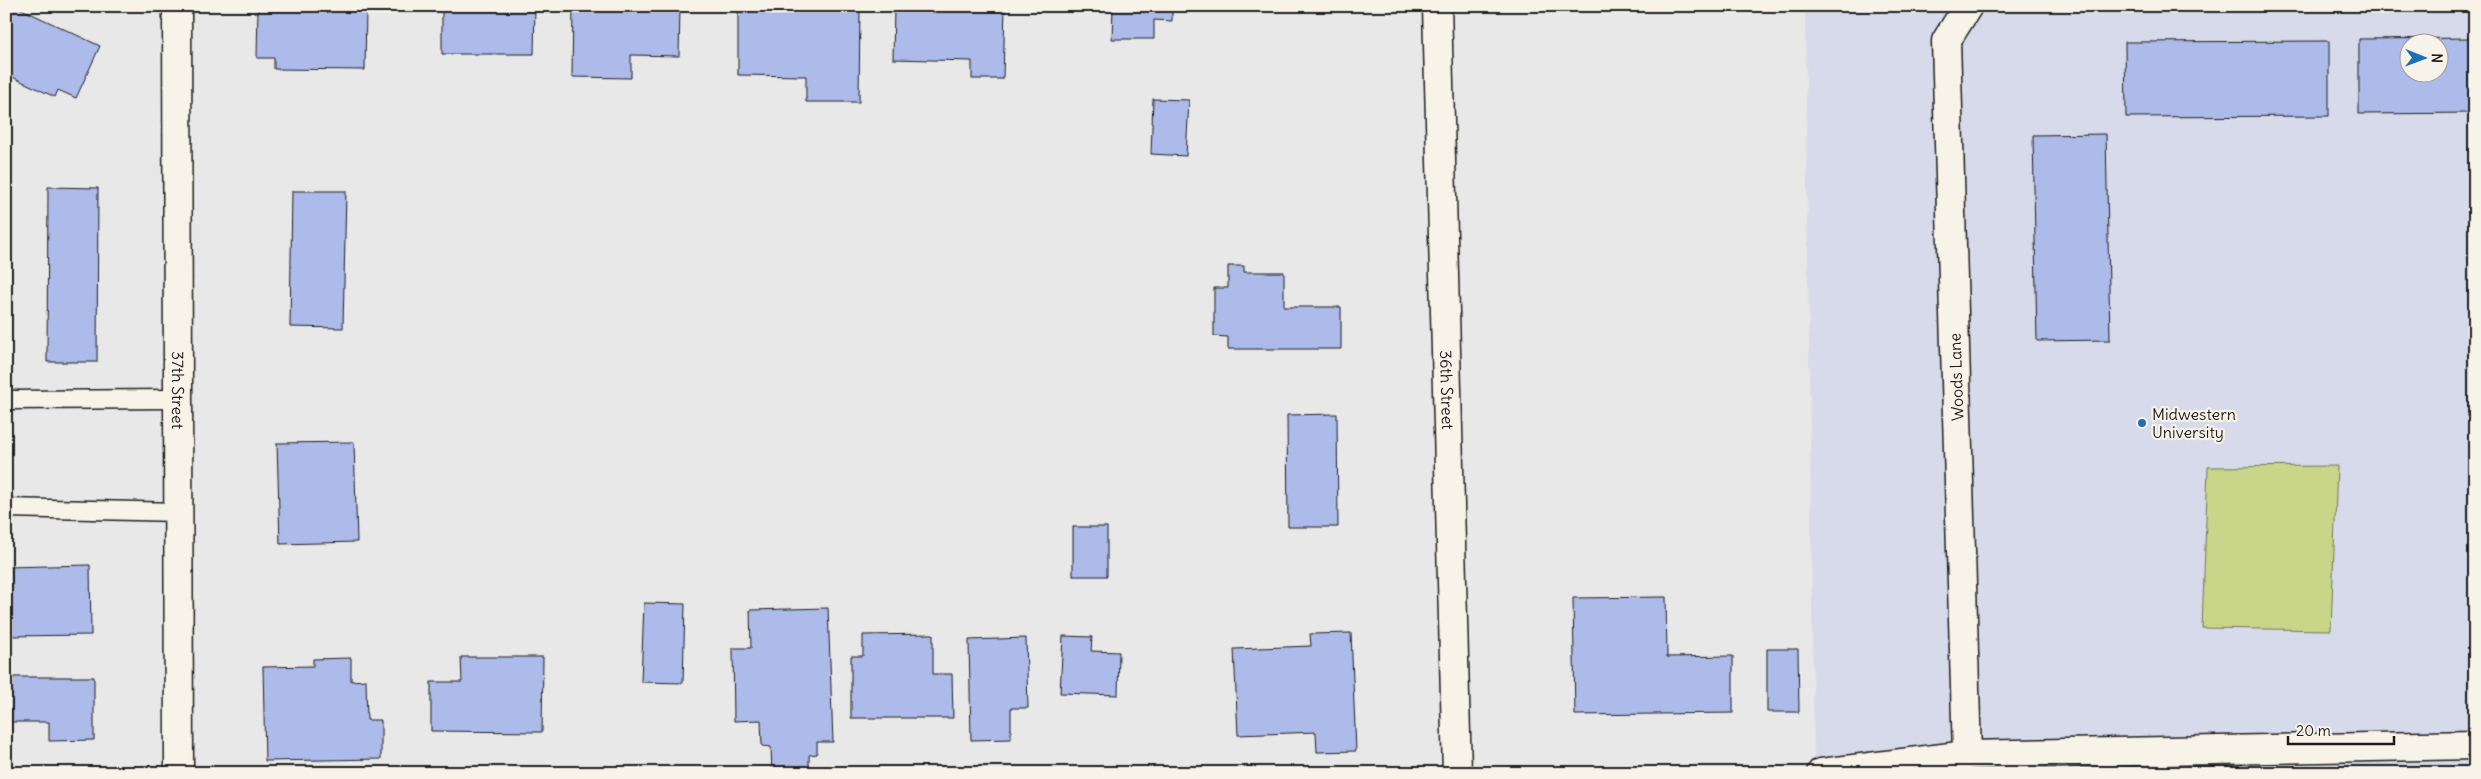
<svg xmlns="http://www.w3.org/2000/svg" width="2481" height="779" viewBox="0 0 2481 779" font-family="Delius,sans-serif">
  <rect width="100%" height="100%" fill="#e8e8e9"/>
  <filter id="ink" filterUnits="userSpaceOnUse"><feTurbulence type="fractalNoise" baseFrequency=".02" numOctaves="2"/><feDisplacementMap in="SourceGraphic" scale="10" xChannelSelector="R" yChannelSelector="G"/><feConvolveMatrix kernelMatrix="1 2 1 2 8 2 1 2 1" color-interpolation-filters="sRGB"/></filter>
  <g filter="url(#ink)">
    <!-- built -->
    <path fill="#d6daea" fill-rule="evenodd" d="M1805,6H2475V773H1814ZM2408,42H2438V72H2408Z"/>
    <!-- grass -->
    <polygon fill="#c9d589" stroke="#727852" points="2337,466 2331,630 2202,628 2208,467"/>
    <!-- building -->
    <g fill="#adbbeb" stroke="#1c1c1c" fill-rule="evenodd">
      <polygon points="6,6 15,6 100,46 76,98 58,90 55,97 6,74"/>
      <polygon points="258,6 366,6 365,70 274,69 274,58 257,58"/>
      <polygon points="442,6 535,6 534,54 442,54"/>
      <polygon points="573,6 680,6 679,56 631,55 631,78 572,77"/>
      <polygon points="738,6 860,6 859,102 806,102 806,76 738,75"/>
      <polygon points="894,6 1005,6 1003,79 972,79 972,61 893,59"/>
      <polygon points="1113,6 1172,6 1172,21 1154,20 1154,39 1112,39"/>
      <path d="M2475,38V113L2359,114V39ZM2408,42H2438V72H2408Z"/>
      <polygon points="2329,41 2329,116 2126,117 2125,42"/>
      <polygon points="1153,99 1189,100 1186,156 1151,154"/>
      <polygon points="2106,134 2110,340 2037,341 2033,135"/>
      <polygon points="48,187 98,188 97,362 47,362"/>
      <polygon points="292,191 346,191 343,328 290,327"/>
      <polygon points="1228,266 1244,266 1244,272 1284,272 1284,307 1341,307 1341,349 1228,349 1228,337 1214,336 1214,288 1228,288"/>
      <polygon points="1337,414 1338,527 1288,527 1287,415"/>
      <polygon points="354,442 357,542 280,544 277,443"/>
      <rect x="1073" y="527" width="34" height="49"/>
      <polygon points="90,565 91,635 6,636 6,567"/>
      <polygon points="1666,597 1667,657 1733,656 1733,713 1575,715 1573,598"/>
      <polygon points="644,603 685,604 683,683 641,682"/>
      <polygon points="828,608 833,742 817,742 817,754 809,755 809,773 772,773 771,747 762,746 761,720 734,721 733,648 751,648 750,610"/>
      <polygon points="1351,633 1356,751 1317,752 1316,732 1238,735 1234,649 1311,646 1310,634"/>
      <polygon points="933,634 933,674 952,674 953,718 851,718 851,656 863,656 863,635"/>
      <polygon points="1063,636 1092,637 1091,651 1119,652 1118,695 1060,693"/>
      <polygon points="1026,638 1028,708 1011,708 1011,739 971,740 969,640"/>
      <polygon points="1767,649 1798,649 1799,712 1767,712"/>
      <polygon points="461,657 543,657 542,732 431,731 431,682 462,682"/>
      <polygon points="351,658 351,681 366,680 367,720 381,720 381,759 265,761 263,667 313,666 313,659"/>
      <polygon points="6,677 94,677 94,740 49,741 49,722 11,722 11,742 6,742"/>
    </g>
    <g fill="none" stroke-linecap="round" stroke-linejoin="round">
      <!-- lane casing -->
      <g stroke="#1c1c1c" stroke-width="21">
        <g id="lane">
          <polyline points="6,400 178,399"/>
          <polyline points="6,508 179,512"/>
        </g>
      </g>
      <!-- street casing -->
      <g stroke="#1c1c1c" stroke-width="31">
        <g id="street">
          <path id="s1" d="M177,6L179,773"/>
          <path id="s2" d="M1437,6L1457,773"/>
          <polyline points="1967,755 1946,41 1968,6"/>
          <polyline points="1821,773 1967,755 2475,745"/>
        </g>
      </g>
      <!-- lane -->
      <use href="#lane" stroke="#f7f3e8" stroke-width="18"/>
      <!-- street -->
      <use href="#street" stroke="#f7f3e8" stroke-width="28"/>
    </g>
  </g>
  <!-- markers -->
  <circle fill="#1f6fb2" stroke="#f7f3e8" stroke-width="2" cx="2142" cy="423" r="5"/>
  <g text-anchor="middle" stroke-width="4.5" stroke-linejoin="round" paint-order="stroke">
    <!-- street labels -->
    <g font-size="16" fill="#1c1c1c" stroke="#f7f3e8">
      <text transform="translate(1956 377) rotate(-92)" y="6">Woods Lane</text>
      <text dy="6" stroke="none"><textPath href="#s1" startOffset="384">37th Street</textPath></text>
      <text dy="6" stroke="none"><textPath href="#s2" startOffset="384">36th Street</textPath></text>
    </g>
    <!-- poi labels -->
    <g font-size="16" fill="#1c1c1c" stroke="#f7f3e8" text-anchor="start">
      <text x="2152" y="420">Midwestern<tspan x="2152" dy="18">University</tspan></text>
    </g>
  </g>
  <!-- margin -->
  <rect width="2481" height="779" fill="none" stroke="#f7f3e8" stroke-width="25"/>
  <rect x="12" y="12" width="2456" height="754" fill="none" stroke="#1c1c1c" stroke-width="2" filter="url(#ink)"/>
  <!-- north arrow -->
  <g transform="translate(2424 58) rotate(91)"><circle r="24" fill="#f7f3e8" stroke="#9f9d96"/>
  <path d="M0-4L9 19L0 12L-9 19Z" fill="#1f6fb2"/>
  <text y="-8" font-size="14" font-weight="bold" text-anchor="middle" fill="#1c1c1c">N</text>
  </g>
  <!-- scale -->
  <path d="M2288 736v8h106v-8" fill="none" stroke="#1c1c1c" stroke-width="2.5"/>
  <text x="2296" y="736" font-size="15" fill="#1c1c1c" stroke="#f7f3e8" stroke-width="4" paint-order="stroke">20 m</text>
</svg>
